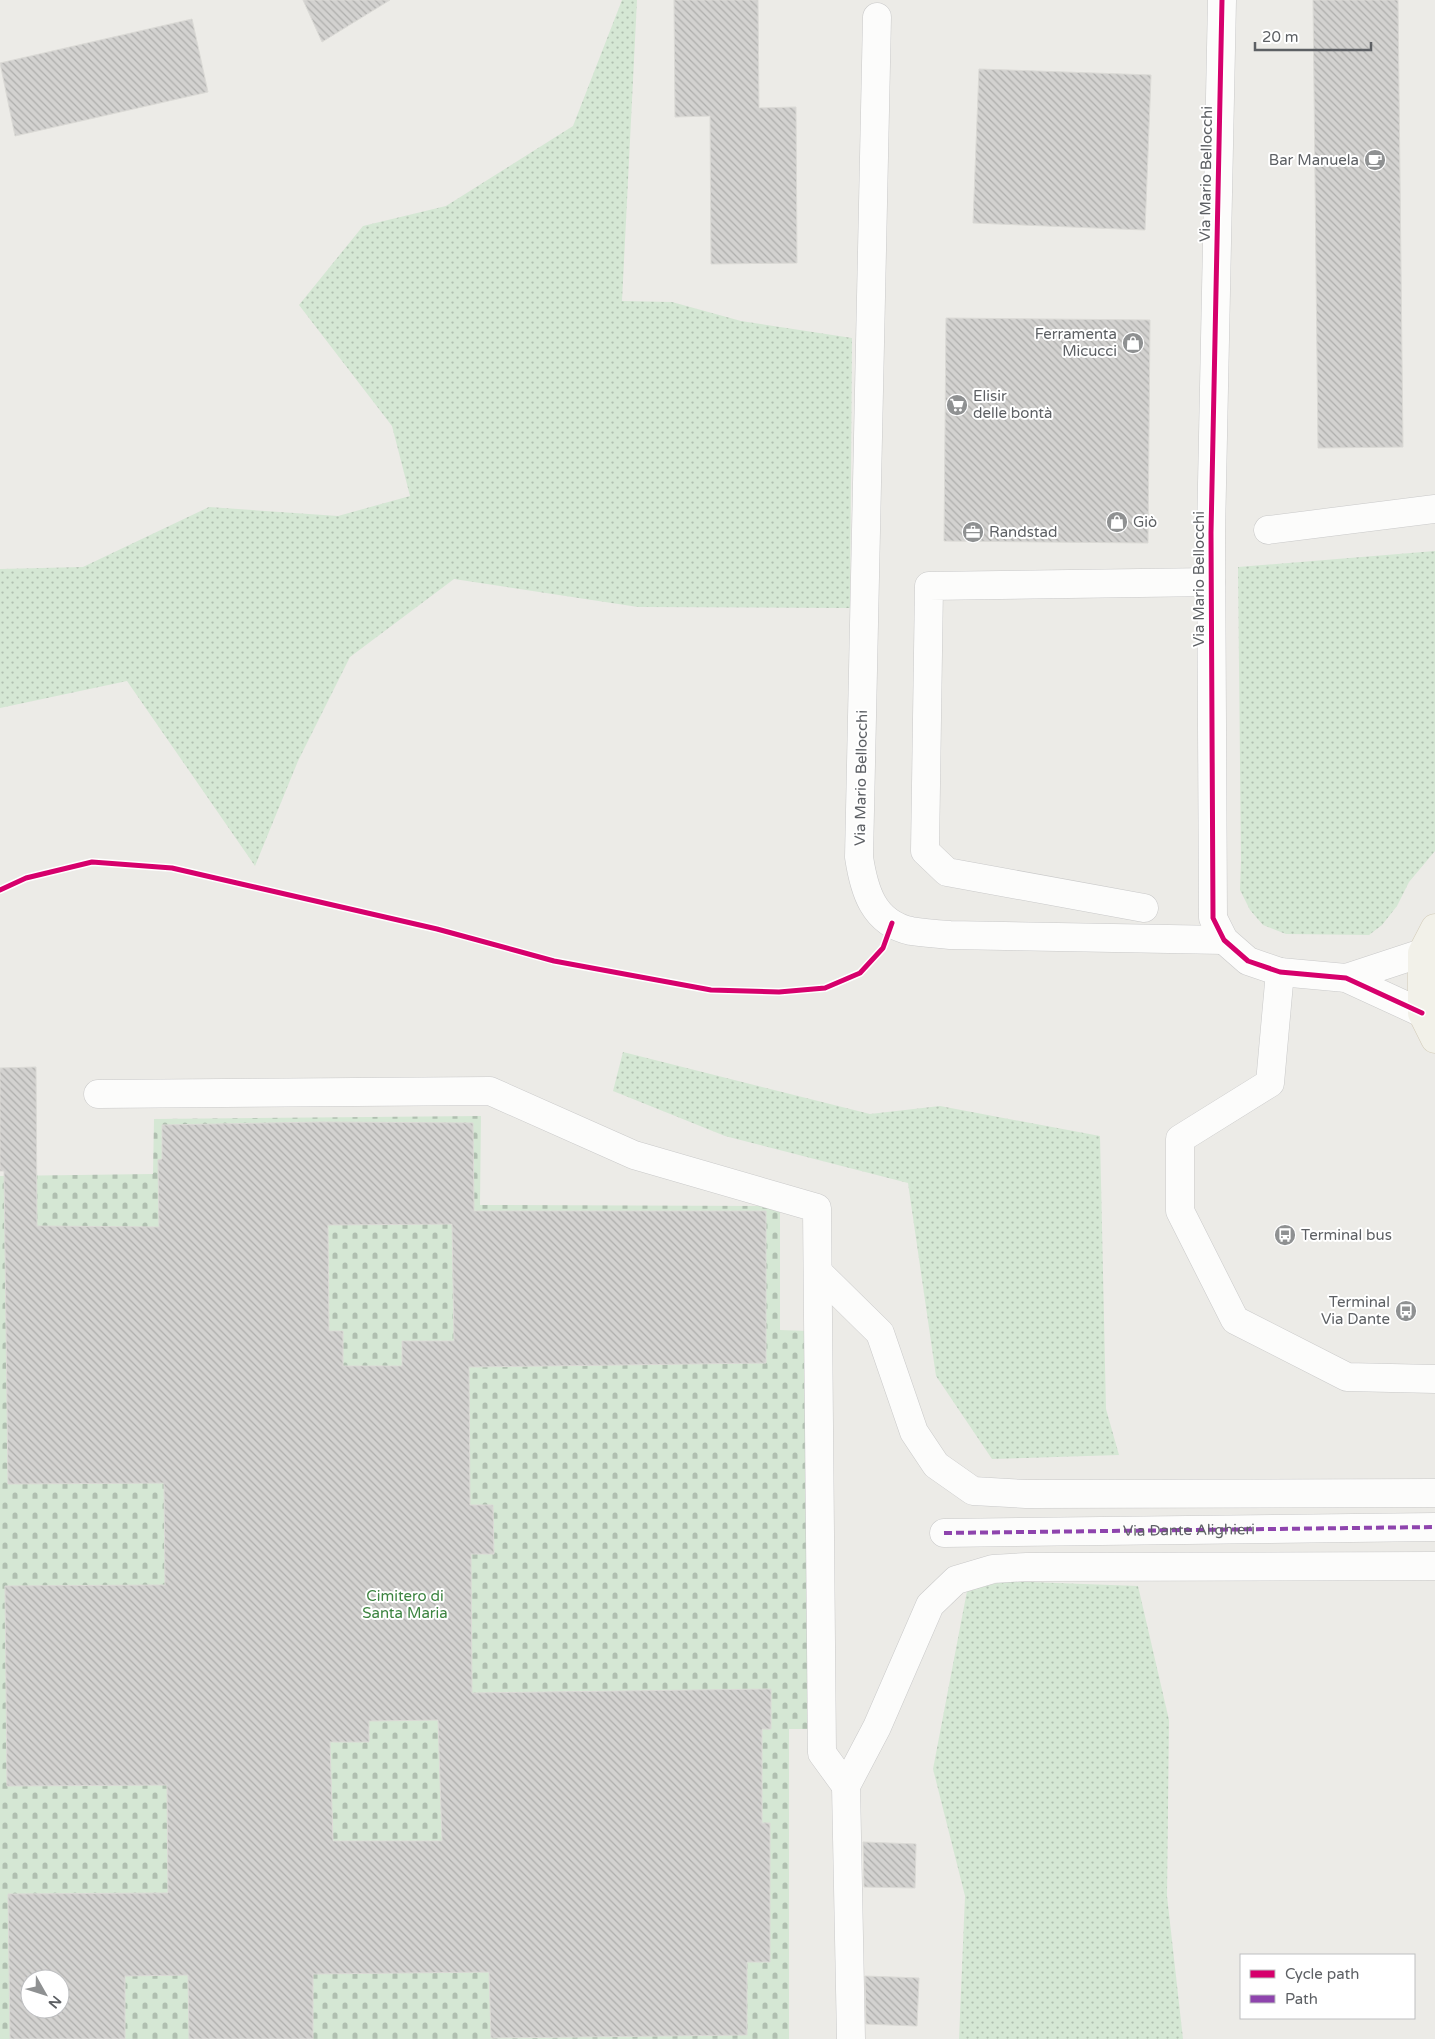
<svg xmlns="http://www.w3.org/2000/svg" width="1435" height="2039" viewBox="0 0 1435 2039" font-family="'Varela Round',sans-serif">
  <defs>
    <pattern id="grass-dots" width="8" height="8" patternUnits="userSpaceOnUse" patternTransform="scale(1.25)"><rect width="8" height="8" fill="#d5e7d4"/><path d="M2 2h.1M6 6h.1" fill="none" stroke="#b0bfb0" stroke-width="1.8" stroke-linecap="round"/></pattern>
    <pattern id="cemetery-stones" width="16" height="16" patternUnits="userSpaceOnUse" patternTransform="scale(1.25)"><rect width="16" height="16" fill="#d5e7d4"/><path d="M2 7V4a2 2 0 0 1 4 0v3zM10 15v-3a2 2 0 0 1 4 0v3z" fill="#b0bfb0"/></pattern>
    <pattern id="building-back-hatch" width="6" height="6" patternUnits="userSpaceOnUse" patternTransform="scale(1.25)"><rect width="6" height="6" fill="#d3d2d0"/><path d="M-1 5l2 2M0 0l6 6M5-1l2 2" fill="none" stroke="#aeaeac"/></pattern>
  </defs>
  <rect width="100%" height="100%" fill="#ecebe7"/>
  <!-- grass -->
  <g fill="url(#grass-dots)">
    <polygon points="622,0 637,0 622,301 672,302 741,321 852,338 850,608 638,607 454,579 350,657 298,761 255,866 127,681 0,708 0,569 83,567 209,507 338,516 410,496 392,426 299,305 363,226 446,206 573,126"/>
    <polygon points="1435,551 1435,851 1409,882 1397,906 1382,925 1369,935 1286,934 1263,925 1250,910 1240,890 1241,861 1238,567"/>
    <polygon points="623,1052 870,1114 940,1106 1100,1136 1106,1409 1119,1455 992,1459 936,1376 908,1183 725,1136 613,1091"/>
    <polygon points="1004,1581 1138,1586 1169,1720 1167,1896 1183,2039 959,2039 965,1896 933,1769 967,1591"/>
  </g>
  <!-- cemetery -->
  <path fill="url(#cemetery-stones)" fill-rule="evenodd" d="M481,1116L480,1205L780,1206V1330L809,1331L813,1729H789V2039H0V1176L153,1174L154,1119ZM30,1979H60V2009H30Z"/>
  <!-- building -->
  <g fill="url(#building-back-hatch)" stroke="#dbdad6" fill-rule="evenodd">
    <polygon points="303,0 390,0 322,42"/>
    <polygon points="674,0 758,0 759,108 796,107 797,263 711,264 710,116 675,117"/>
    <polygon points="1313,0 1398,0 1403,447 1318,448"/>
    <polygon points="192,19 208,92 15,136 0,63"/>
    <polygon points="979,69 1151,75 1145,230 973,223"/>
    <polygon points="946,318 1150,320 1148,543 944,541"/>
    <path d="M36,1067L37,1226L159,1227L158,1160L162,1159V1125L322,1122L473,1123L474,1211H766V1363L469,1367L470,1505H493L494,1554H471L472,1693L771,1689V1729H762V1823H770V1962H747V2035L491,2038L489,1972L313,1974V2039H189L188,1975L125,1976V2039H10L8,1894L168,1893L167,1785L7,1786L5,1586L165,1585L164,1483L8,1484L4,1171H0V1068ZM452,1224L454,1341H402V1366H343V1331H329L328,1225ZM438,1720L442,1841H333L330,1742H369V1721ZM30,1979H60V2009H30Z"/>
    <polygon points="863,1842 916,1844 915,1888 864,1887"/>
    <polygon points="865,1976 919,1978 917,2026 866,2024"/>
  </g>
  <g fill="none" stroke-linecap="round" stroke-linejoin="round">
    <!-- minor casing -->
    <g stroke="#c9c9c9" stroke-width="29">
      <g id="minor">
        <polyline points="1222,0 1211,533 1213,918 1224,940 1248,961 1280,972 1346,978 1422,1013"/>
        <path d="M877,17L859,857C864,890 873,923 911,931C924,933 937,934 950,935L1224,940"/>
        <polyline points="1268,530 1435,509"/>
        <polyline points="1144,908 947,872 925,851 929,586 1211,582"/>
        <polyline points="1280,972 1270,1083 1180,1139 1180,1211 1235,1320 1347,1377 1435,1379"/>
        <polyline points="1346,978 1422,953"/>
        <polyline points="98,1094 490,1091 634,1155 817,1208 822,1753 846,1786"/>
        <polyline points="818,1272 880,1333 914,1432 936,1465 973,1491 1026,1494 1435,1493"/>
        <polyline points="944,1533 1435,1527"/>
        <polyline points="851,2039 846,1786 877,1727 930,1605 956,1580 993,1569 1027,1567 1435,1566"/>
      </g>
    </g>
    <!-- major casing -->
    <g stroke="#d2cbb7" stroke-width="29">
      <polyline id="major" points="1435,928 1422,953 1422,1013 1435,1039"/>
    </g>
    <!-- minor -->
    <use href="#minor" stroke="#fcfcfb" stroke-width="28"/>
    <!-- major -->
    <use href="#major" stroke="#f2f1e9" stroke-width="28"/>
    <!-- quiet -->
    <path stroke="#8e44ad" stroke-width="4" stroke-dasharray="8 4" stroke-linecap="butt" id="s1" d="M944,1533L1435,1527"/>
    <!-- cycleway casing -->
    <g stroke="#fff" stroke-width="8">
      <g id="cycleway">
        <polyline points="1222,0 1211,533 1213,918 1224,940 1248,961 1280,972 1346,978 1422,1013"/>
        <polyline points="0,890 26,878 92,862 172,868 437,929 554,961 711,990 779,992 825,988 860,973 883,948 892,923"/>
      </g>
    </g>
    <!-- cycleway -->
    <use href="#cycleway" stroke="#d6006c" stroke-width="5"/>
  </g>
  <!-- icons -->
  <defs>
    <g id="cafe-disc" transform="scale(1.125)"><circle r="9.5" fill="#8f9192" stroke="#fff"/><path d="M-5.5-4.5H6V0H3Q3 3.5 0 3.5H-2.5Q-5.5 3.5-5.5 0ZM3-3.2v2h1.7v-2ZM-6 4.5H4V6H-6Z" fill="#fff"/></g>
    <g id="shop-disc" transform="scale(1.125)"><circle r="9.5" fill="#8f9192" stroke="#fff"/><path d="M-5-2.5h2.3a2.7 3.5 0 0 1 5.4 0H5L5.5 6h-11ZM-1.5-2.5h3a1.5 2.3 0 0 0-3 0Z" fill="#fff"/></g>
    <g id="supermarket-disc" transform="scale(1.125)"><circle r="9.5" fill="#8f9192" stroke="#fff"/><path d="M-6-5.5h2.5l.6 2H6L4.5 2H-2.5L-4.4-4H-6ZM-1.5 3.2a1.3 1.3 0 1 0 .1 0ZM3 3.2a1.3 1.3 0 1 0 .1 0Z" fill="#fff"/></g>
    <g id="office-disc" transform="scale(1.125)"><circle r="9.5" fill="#8f9192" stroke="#fff"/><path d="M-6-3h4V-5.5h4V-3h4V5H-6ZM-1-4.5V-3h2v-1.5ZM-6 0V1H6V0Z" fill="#fff"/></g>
    <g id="bus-disc" transform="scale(1.125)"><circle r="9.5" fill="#8f9192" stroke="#fff"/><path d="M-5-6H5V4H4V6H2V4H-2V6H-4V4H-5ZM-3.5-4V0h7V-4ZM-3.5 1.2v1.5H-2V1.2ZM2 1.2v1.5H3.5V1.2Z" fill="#fff"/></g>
  </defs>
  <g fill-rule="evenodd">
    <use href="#cafe-disc" x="1375" y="160"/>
    <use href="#shop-disc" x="1133" y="343"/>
    <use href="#supermarket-disc" x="957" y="405"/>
    <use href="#shop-disc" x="1117" y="522"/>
    <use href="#office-disc" x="973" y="532"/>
    <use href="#bus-disc" x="1285" y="1235"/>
    <use href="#bus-disc" x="1406" y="1311"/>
  </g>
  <g text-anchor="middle" stroke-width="4" stroke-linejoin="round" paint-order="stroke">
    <!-- poi labels -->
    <g font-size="15" fill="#5d6064" stroke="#fff" text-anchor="start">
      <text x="1359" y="165" text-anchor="end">Bar Manuela</text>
      <text x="1117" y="339" text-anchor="end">Ferramenta<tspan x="1117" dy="17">Micucci</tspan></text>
      <text x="973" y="401">Elisir<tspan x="973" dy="17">delle bontà</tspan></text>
      <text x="1133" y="527">Giò</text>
      <text x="989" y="537">Randstad</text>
      <text x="1301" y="1240">Terminal bus</text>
      <text x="1390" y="1307" text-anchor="end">Terminal<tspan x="1390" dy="17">Via Dante</tspan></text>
    </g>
    <!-- street labels -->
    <g font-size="15" fill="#5d6064" stroke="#fff">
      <text transform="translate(1206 174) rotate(-89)" y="5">Via Mario Bellocchi</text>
      <text transform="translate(1199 579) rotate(-90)" y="5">Via Mario Bellocchi</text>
      <text transform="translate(861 778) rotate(-89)" y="5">Via Mario Bellocchi</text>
      <text dy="5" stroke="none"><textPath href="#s1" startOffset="245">Via Dante Alighieri</textPath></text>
    </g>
    <!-- park labels -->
    <g font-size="15" fill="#3c8440" stroke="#fff">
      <text x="405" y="1601">Cimitero di<tspan x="405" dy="17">Santa Maria</tspan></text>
    </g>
  </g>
  <!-- legend -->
  <rect x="1240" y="1954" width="175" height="65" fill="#ffffff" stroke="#bebfc1"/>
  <rect x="1250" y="1970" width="25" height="8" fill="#d6006c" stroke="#bebfc1"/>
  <text x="1285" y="1979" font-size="15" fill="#5d6064">Cycle path</text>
  <rect x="1250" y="1995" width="25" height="8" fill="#8e44ad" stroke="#bebfc1"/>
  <text x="1285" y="2004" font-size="15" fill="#5d6064">Path</text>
  <!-- north arrow -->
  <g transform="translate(45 1994) rotate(129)"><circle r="24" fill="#ffffff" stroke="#bebfc1"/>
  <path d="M0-4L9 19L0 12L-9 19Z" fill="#8f9192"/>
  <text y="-8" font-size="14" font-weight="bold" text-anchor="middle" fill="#5d6064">N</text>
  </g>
  <!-- scale -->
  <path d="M1255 42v8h116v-8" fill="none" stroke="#5d6064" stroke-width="2.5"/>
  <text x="1262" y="42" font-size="15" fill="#5d6064" stroke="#ffffff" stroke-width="4" paint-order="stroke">20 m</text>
</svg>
